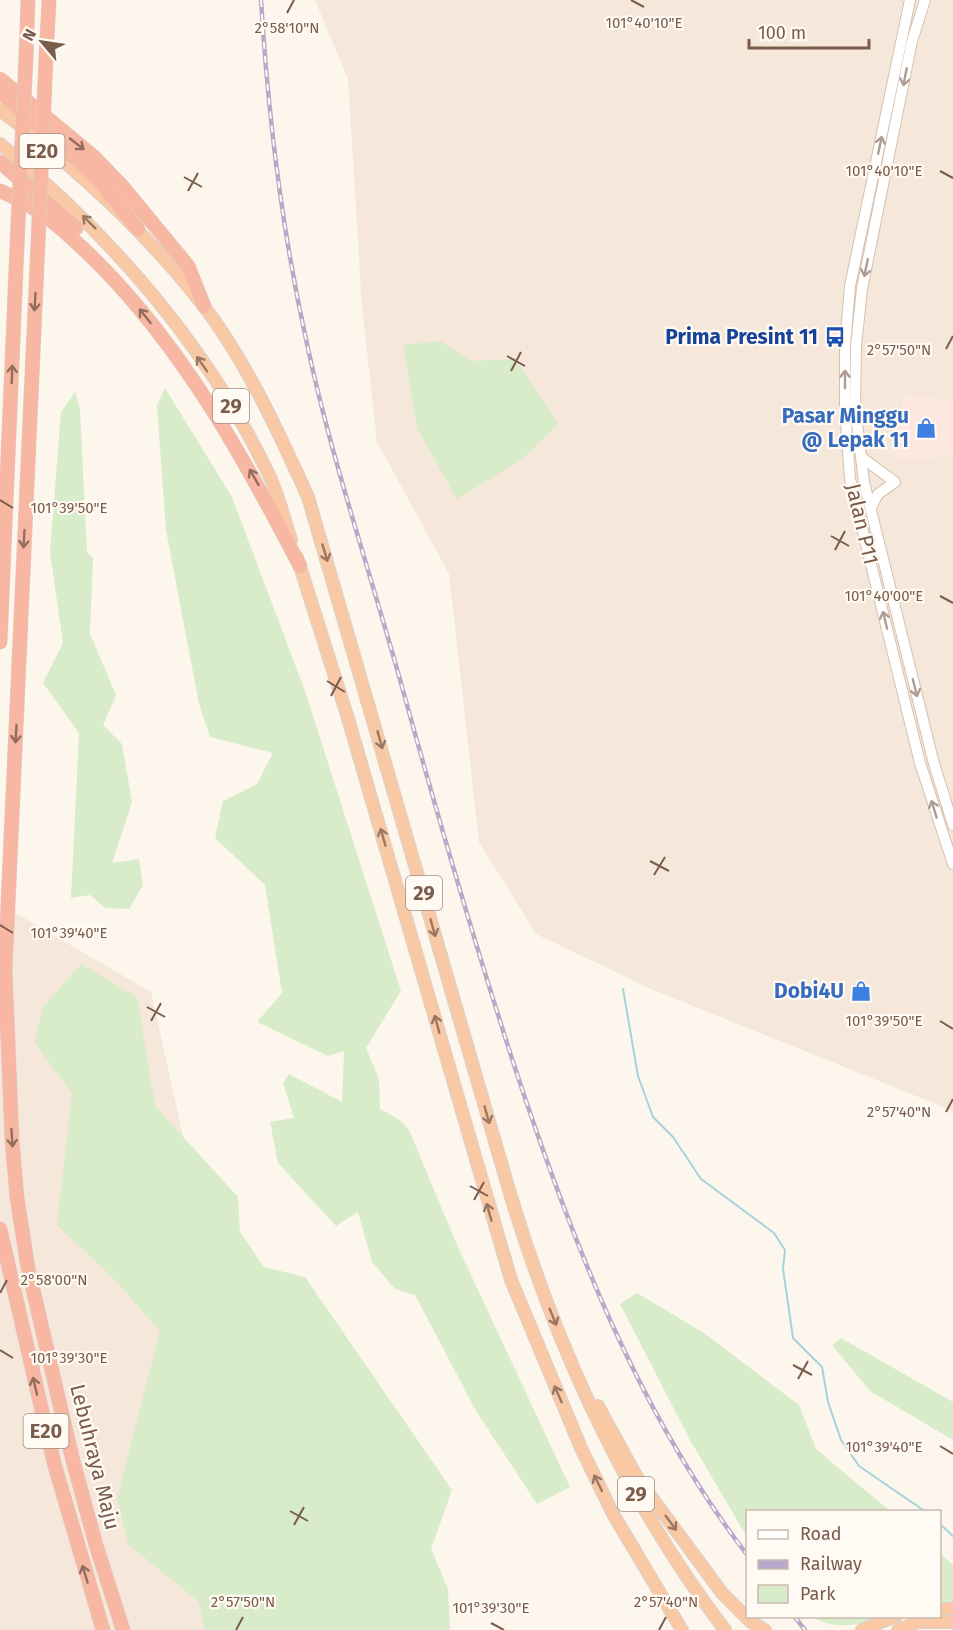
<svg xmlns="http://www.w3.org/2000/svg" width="953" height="1630" viewBox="0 0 953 1630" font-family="'Fira Sans',sans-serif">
  <rect width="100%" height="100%" fill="#fdf6ec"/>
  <!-- residential -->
  <g fill="#f5e8da">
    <polygon points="315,0 953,0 953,1111 651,989 536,934 479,842 449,574 377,442 362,307 348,79"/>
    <polygon points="0,904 151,992 293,1630 0,1630"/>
  </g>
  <!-- commercial -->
  <polygon fill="#fde8e0" points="905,394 953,400 953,455 919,460 891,460"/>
  <!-- green -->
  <g fill="#d8ecc9">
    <polygon points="440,341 471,361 515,359 559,424 522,459 457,499 417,428 403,345"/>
    <polygon points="165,388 232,497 305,691 401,991 366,1048 379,1079 380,1109 400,1120 409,1130 457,1245 570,1487 537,1504 476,1411 415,1295 395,1289 372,1262 358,1212 336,1226 278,1163 270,1122 294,1118 283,1083 289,1074 342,1102 344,1051 328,1056 257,1022 282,993 265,885 215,838 223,801 257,784 273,753 210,737 199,704 166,530 157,406"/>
    <polygon points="75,392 80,409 87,552 93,558 90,634 116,695 103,725 122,744 132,802 112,863 139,859 143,885 129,909 105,908 90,895 71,898 79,733 43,683 63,643 50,552 61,412"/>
    <polygon points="81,964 137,997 155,1106 238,1197 240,1232 264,1267 305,1277 452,1490 431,1549 448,1589 450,1628 448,1630 204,1630 199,1602 128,1544 117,1498 160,1331 112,1277 57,1225 72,1094 34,1042 43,1007"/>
    <polygon points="637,1293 704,1333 799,1405 816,1449 890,1511 748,1512 747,1537 690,1440 620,1304"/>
    <polygon points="841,1338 953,1402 953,1440 870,1391 832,1345"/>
    <polygon points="940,1553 953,1565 953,1605 940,1604"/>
    <path d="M813,1617H881C857,1626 834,1630 813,1617Z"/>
  </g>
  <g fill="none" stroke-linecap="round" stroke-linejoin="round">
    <!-- stream -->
    <g stroke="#a5d3da" stroke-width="2">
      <polyline points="623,989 638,1076 653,1117 673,1137 701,1179 774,1233 785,1250 783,1269 793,1338 822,1367 828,1402 841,1440 859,1466 926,1512"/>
      <polyline points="940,1524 953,1536"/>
    </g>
    <!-- secondary casing -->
    <g stroke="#d6c0b0" stroke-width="12">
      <g id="secondary">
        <polyline points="910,0 850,286 845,346 845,407 850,479 920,763 953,864"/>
        <polyline points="925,0 912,41 862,289 856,346 855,407 864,482 933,760 953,825"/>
        <polyline points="861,457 895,482 878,494 871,508"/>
      </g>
    </g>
    <!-- trunk casing -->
    <g stroke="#dad1cd" stroke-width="14">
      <g id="trunk">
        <path d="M0,110C74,166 146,232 203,305C246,361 279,433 308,497L509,1190C556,1347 625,1499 725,1630"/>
        <path d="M0,144C110,235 207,345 269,475C279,496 284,519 291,540"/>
        <polyline points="297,557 347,715 511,1280 581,1448 613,1514 682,1630"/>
        <polyline points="598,1406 638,1479 722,1593 751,1622 765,1630"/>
        <polyline points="940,1609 953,1609"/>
        <polyline points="862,1630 896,1616"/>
        <polyline points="898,1630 918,1622 953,1622"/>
      </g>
    </g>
    <!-- motorway casing -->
    <g stroke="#dad1cd" stroke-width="15">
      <g id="motorway">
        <polyline points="26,57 28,0"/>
        <polyline points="46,58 49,0"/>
        <polyline points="0,79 94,157 122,186 188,266 204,306"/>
        <polyline points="0,92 97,178 138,229"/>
        <polyline points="0,162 76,228"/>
        <path d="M0,191C41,207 67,233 98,263C185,351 244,458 300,566"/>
        <polyline points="38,243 5,970 12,1140 17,1198 28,1268 73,1461 96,1545 123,1630"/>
        <polyline points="0,642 18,223"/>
        <polyline points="0,1229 54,1463 103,1630"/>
      </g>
    </g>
    <!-- secondary -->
    <use href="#secondary" stroke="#fff" stroke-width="10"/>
    <!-- trunk -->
    <use href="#trunk" stroke="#f9c8a4" stroke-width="12"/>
    <!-- motorway -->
    <use href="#motorway" stroke="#f7b7a3" stroke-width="14"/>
    <!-- rail casing -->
    <g stroke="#b9a8c9" stroke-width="4.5">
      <g id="rail">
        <path d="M261,0C268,115 282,231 307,344C332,462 372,577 404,694C439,821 476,948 517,1074C573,1243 638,1413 748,1556"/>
        <polyline points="794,1616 805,1630"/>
      </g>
    </g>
    <!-- rail -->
    <use href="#rail" stroke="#fffaf3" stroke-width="2" stroke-dasharray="7" stroke-linecap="butt"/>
    <!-- motorway-bridge casing -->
    <g stroke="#dad1cd" stroke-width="15" stroke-linecap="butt">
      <g id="motorway-bridge">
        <polyline points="18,223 26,57"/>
        <polyline points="38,243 46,58"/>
      </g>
    </g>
    <!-- motorway-bridge -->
    <use href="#motorway-bridge" stroke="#f7b7a3" stroke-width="14"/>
  </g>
  <!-- one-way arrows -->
  <defs><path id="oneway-shaft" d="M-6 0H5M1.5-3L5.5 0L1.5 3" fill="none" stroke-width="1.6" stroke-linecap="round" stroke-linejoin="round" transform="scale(1.5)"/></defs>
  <g stroke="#af9d94">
    <use href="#oneway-shaft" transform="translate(905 77) rotate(101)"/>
    <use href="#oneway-shaft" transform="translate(880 145) rotate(-78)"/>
    <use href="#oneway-shaft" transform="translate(866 268) rotate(102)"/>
    <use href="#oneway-shaft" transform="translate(845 379) rotate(-90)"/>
    <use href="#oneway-shaft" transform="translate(885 620) rotate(-104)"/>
    <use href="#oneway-shaft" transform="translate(915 688) rotate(76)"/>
    <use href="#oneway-shaft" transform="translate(934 809) rotate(-107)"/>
  </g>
  <g stroke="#936e5e">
    <use href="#oneway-shaft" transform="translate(77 144) rotate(38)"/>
    <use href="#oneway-shaft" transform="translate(35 302) rotate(93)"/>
    <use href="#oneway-shaft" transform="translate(145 316) rotate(-128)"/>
    <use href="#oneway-shaft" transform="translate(12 374) rotate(-88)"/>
    <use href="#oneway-shaft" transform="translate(254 477) rotate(-120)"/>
    <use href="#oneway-shaft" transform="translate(24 539) rotate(93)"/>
    <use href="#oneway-shaft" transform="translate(16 734) rotate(93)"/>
    <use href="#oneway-shaft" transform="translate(12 1138) rotate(86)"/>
    <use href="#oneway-shaft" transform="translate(35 1386) rotate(-103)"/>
    <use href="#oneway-shaft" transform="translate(85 1574) rotate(-107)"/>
  </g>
  <g stroke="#9a7763">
    <use href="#oneway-shaft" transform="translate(89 222) rotate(-135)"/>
    <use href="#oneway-shaft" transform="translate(202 364) rotate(-125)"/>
    <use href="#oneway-shaft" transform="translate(325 553) rotate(73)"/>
    <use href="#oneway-shaft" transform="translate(380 740) rotate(74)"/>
    <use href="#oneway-shaft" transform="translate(383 837) rotate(-106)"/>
    <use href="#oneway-shaft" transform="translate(433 928) rotate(74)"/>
    <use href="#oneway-shaft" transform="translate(437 1024) rotate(-105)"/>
    <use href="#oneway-shaft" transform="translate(487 1115) rotate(74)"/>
    <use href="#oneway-shaft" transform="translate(489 1212) rotate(-106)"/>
    <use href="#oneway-shaft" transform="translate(553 1317) rotate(68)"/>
    <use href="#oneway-shaft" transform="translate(558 1394) rotate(-114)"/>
    <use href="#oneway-shaft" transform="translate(598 1483) rotate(-116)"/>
    <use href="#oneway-shaft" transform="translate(671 1523) rotate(53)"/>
  </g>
  <!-- ticks -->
  <path fill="none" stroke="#7a5c4d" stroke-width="2" d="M631,0L644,7M287,13L294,0M940,171L953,178M184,177L202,187M188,191L198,173M946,349L953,336M507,356L525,366M511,371L521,352M0,500L13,508M831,536L849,546M835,550L845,531M940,596L953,603M327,681L345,692M331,696L341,677M650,861L669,871M654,875L665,857M0,925L13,933M147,1007L165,1017M151,1021L161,1003M940,1021L953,1029M946,1112L953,1099M470,1186L488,1196M474,1200L484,1182M0,1293L7,1280M0,1350L13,1358M793,1365L812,1375M798,1379L808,1361M940,1446L953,1454M290,1511L308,1521M294,1525L304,1507M491,1623L504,1630M236,1630L243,1617M659,1630L666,1617"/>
  <!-- icons -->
  <defs>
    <g id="bus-bare" transform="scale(1.62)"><path d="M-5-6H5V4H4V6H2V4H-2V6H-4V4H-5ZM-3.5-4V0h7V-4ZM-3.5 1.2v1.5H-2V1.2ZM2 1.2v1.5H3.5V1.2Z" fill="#1a4fb4" stroke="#fffaf3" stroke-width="2.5" paint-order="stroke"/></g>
    <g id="shop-bare" transform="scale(1.62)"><path d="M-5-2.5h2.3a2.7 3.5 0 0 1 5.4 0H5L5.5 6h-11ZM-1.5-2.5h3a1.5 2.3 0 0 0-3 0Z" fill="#3f7fe0" stroke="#fffaf3" stroke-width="2.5" paint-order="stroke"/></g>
  </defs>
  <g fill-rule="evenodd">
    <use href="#bus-bare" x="835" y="337"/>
    <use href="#shop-bare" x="926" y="428"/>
    <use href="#shop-bare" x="861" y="991"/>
  </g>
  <g text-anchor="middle" stroke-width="4.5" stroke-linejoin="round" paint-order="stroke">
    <!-- shield labels -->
    <g fill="#fffaf3" stroke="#a28b7f" stroke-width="1.5">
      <rect x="19.5" y="134" width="45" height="34" rx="4.5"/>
      <rect x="213" y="389" width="36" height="34" rx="4.5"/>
      <rect x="406" y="876" width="36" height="34" rx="4.5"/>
      <rect x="23.5" y="1414" width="45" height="34" rx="4.5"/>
      <rect x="618" y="1477" width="36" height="34" rx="4.5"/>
    </g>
    <g font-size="20" font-weight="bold" fill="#7a5c4d">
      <text x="42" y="158">E20</text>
      <text x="231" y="413">29</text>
      <text x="424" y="900">29</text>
      <text x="46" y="1438">E20</text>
      <text x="636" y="1501">29</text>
    </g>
    <!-- transit labels -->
    <g font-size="21" font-weight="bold" fill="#164399" stroke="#fffaf3" text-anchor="end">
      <text x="818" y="344">Prima Presint 11</text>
    </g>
    <!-- shop labels -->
    <g font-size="21" font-weight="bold" fill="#366cbe" stroke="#fffaf3" text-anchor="end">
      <text x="909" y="423">Pasar Minggu<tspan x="909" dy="24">@ Lepak 11</tspan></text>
      <text x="844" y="998">Dobi4U</text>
    </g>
    <!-- street labels -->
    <g font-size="21" fill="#7a5c4d" stroke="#fffaf3">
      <text transform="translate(862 524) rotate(77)" y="7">Jalan P11</text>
      <text transform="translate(95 1457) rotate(76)" y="7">Lebuhraya Maju</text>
    </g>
  </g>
  <g font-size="15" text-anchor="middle" fill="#7a5c4d" stroke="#fffaf3" stroke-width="4.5" stroke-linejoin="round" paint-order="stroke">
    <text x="644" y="28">101°40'10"E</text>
    <text x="287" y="33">2°58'10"N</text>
    <text x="884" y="176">101°40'10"E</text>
    <text x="899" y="355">2°57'50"N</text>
    <text x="69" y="513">101°39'50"E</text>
    <text x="884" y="601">101°40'00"E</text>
    <text x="69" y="938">101°39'40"E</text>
    <text x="884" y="1026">101°39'50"E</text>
    <text x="899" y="1117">2°57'40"N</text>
    <text x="54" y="1285">2°58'00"N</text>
    <text x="69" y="1363">101°39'30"E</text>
    <text x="884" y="1452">101°39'40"E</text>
    <text x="243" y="1607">2°57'50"N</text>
    <text x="666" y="1607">2°57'40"N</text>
    <text x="491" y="1613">101°39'30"E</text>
  </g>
  <!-- legend -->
  <rect x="746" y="1510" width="195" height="108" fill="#fffaf3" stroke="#cabbb1" stroke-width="1.5"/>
  <rect x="758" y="1530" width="30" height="9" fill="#ffffff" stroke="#cabbb1" stroke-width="1.5"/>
  <text x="800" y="1540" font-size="18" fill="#7a5c4d">Road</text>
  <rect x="758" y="1560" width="30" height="9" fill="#b9a8c9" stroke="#cabbb1" stroke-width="1.5"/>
  <text x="800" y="1570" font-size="18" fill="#7a5c4d">Railway</text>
  <rect x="758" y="1585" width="30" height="18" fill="#d8ecc9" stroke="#cabbb1" stroke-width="1.5"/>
  <text x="800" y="1600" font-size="18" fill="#7a5c4d">Park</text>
  <!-- north arrow -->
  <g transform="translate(42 42) rotate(299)" stroke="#fffaf3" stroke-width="4.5" paint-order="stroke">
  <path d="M0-4.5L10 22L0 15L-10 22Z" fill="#7a5c4d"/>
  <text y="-9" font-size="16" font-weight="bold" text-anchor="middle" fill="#7a5c4d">N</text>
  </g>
  <!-- scale -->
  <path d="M749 39v9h120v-9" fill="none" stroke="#7a5c4d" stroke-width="3"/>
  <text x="758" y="39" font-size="18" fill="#7a5c4d" stroke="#fffaf3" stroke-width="4.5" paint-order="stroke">100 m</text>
</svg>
